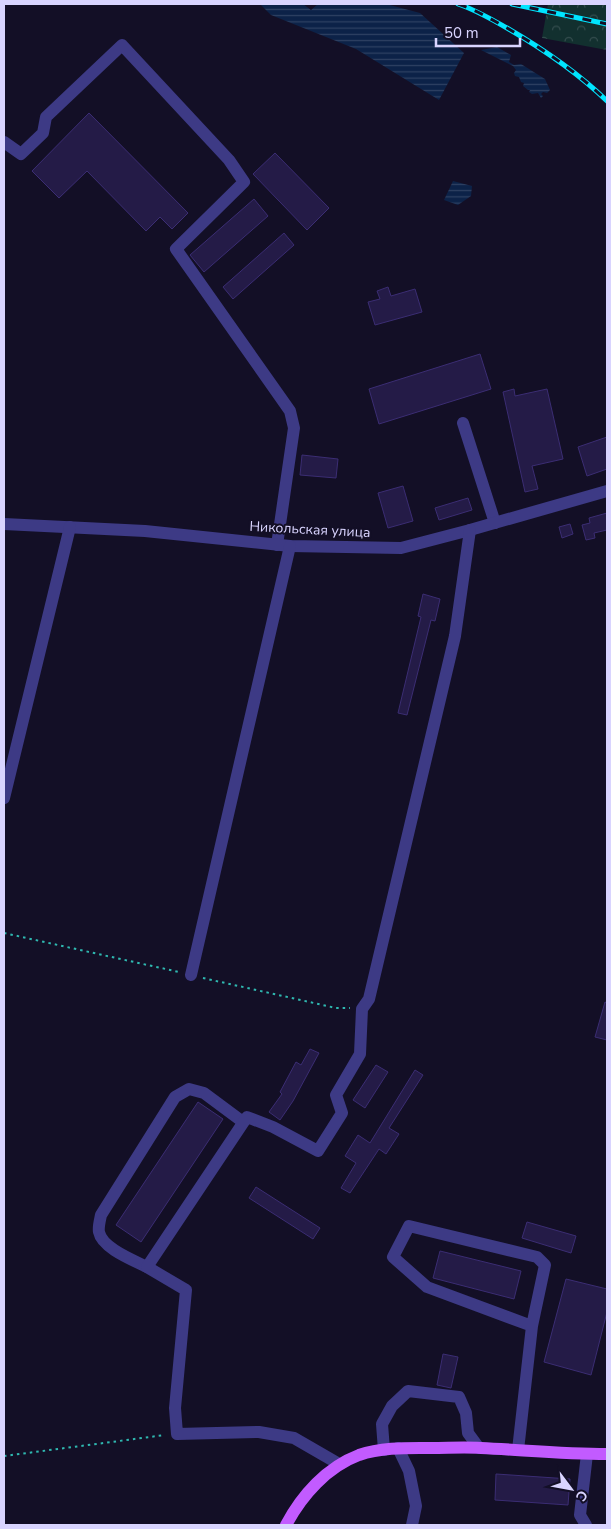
<svg xmlns="http://www.w3.org/2000/svg" width="611" height="1529" viewBox="0 0 611 1529" font-family="'Nunito Sans',sans-serif">
  <defs>
    <pattern id="forest-crowns" width="20" height="18" patternUnits="userSpaceOnUse" patternTransform="scale(1.25)"><rect width="20" height="18" fill="#12302f"/><path d="M2 6a3 3 0 1 1 6 0M12 15a3 3 0 1 1 6 0" fill="none" stroke="#344d4e"/></pattern>
    <pattern id="water-rules" width="6" height="5" patternUnits="userSpaceOnUse" patternTransform="scale(1.25)"><rect width="6" height="5" fill="#0c2248"/><path d="M0 2.5h6" fill="none" stroke="#2f4163"/></pattern>
  </defs>
  <rect width="100%" height="100%" fill="#130f26"/>
  <!-- forest -->
  <polygon fill="url(#forest-crowns)" points="548,4 607,4 607,50 542,38"/>
  <!-- water -->
  <g fill="url(#water-rules)">
    <polygon points="260,4 303,4 311,10 318,4 386,4 420,13 464,53 439,100 356,49 271,15"/>
    <polygon points="497,47 511,55 509,62 514,65 521,64 545,79 550,90 547,93 543,92 541,94 543,96 541,98 538,93 532,94 529,92 530,90 528,90 523,86 524,83 521,82 519,77 515,76 514,73 516,70 513,66 481,50"/>
    <polygon points="453,181 472,186 471,196 458,205 444,200"/>
  </g>
  <!-- building -->
  <g fill="#241b47" stroke="#3b2d73">
    <polygon points="89,113 188,213 172,229 160,217 146,231 87,171 59,198 32,171"/>
    <polygon points="275,153 329,208 307,230 253,174"/>
    <polygon points="254,199 268,216 204,272 190,255"/>
    <polygon points="284,233 294,245 233,299 223,287"/>
    <polygon points="388,287 391,296 415,289 422,312 375,325 368,302 380,299 377,291"/>
    <polygon points="480,354 491,389 379,424 369,389"/>
    <polygon points="514,389 515,396 547,389 563,459 532,466 538,489 525,492 503,392"/>
    <polygon points="607,437 607,469 587,476 578,447"/>
    <polygon points="302,455 338,459 336,478 300,475"/>
    <polygon points="403,486 413,521 388,528 378,493"/>
    <polygon points="468,498 472,510 439,520 435,508"/>
    <polygon points="607,513 607,530 594,533 595,538 586,540 582,525 590,523 589,518"/>
    <polygon points="570,524 573,534 562,538 559,527"/>
    <polygon points="423,594 440,599 435,621 431,620 407,715 398,713 421,617 418,616"/>
    <polygon points="605,1002 607,1003 607,1040 595,1037"/>
    <polygon points="310,1049 319,1053 293,1101 280,1120 269,1112 282,1094 280,1092 296,1062 301,1065"/>
    <polygon points="376,1065 388,1072 365,1108 353,1100"/>
    <polygon points="415,1070 423,1075 389,1128 399,1134 386,1154 379,1149 350,1193 341,1188 356,1163 345,1156 358,1135 370,1143"/>
    <polygon points="198,1102 223,1119 141,1242 116,1225"/>
    <polygon points="256,1187 320,1228 313,1239 249,1198"/>
    <polygon points="527,1222 576,1236 571,1253 522,1238"/>
    <polygon points="440,1251 521,1271 514,1299 433,1278"/>
    <polygon points="566,1279 607,1289 607,1312 591,1375 544,1362"/>
    <polygon points="443,1354 458,1357 451,1388 437,1385"/>
    <polygon points="496,1474 570,1479 568,1505 495,1500"/>
  </g>
  <g fill="none" stroke-linecap="round" stroke-linejoin="round">
    <!-- path -->
    <g stroke="#2fb8b0" stroke-width="2" stroke-dasharray="2.5 4" stroke-linecap="butt">
      <polyline points="4,933 179,972"/>
      <polyline points="203,978 336,1008 350,1008"/>
      <polyline points="4,1456 165,1435"/>
    </g>
    <!-- minor -->
    <g stroke="#3d3a85" stroke-width="12">
      <polyline points="4,142 21,154 43,133 46,117 122,45 229,160 244,182 176,249 290,411 294,428 277,545"/>
      <polyline points="463,423 495,523"/>
      <polyline points="4,524 145,531 290,546 401,548 470,530 607,491"/>
      <polyline points="4,798 70,527"/>
      <polyline points="191,975 290,546"/>
      <path d="M147,1267C133,1260 102,1248 99,1232C98,1227 100,1220 101,1215L175,1097L189,1089L204,1093L243,1122"/>
      <polyline points="398,1448 409,1471 416,1506 412,1525"/>
      <polyline points="384,1450 382,1424 392,1406 408,1391 459,1397 466,1413 468,1433 479,1448"/>
      <polyline points="518,1450 532,1326 545,1265 537,1257 409,1226 393,1257 427,1287 532,1326"/>
      <polyline points="339,1464 294,1438 259,1432 177,1434 175,1408 186,1290 147,1267 247,1117 273,1127 318,1151 342,1113 336,1095 360,1054 362,1009 369,999 455,636 470,530"/>
      <polyline points="586,1525 580,1515 587,1454"/>
    </g>
    <!-- major -->
    <path stroke="#c25bff" stroke-width="12" d="M286,1525C302,1495 327,1467 359,1455C382,1447 408,1448 431,1448C448,1448 465,1447 481,1448C523,1450 565,1454 607,1454"/>
    <!-- rail casing -->
    <g stroke="#00e5ff" stroke-width="5">
      <g id="rail">
        <path d="M458,4C476,10 491,19 507,28C543,49 577,72 607,101"/>
        <polyline points="512,4 607,24"/>
      </g>
    </g>
    <!-- rail -->
    <use href="#rail" stroke="#130f26" stroke-width="3" stroke-dasharray="9" stroke-linecap="butt"/>
  </g>
  <g text-anchor="middle" stroke-width="4" stroke-linejoin="round" paint-order="stroke">
    <!-- street labels -->
    <g font-size="14" fill="#d9d4ff" stroke="#130f26">
      <text transform="translate(310 529) rotate(3)" y="5">Никольская улица</text>
    </g>
  </g>
  <!-- border -->
  <rect width="611" height="1529" fill="none" stroke="#d9d4ff" stroke-width="10"/>
  <!-- north arrow -->
  <g transform="translate(571 1489) rotate(122)" stroke="#130f26" stroke-width="4" paint-order="stroke">
  <path d="M0-4L9 19L0 12L-9 19Z" fill="#d9d4ff"/>
  <text y="-8" font-size="14" font-weight="bold" text-anchor="middle" fill="#d9d4ff">С</text>
  </g>
  <!-- scale -->
  <path d="M436 38v8h84v-8" fill="none" stroke="#d9d4ff" stroke-width="2.5"/>
  <text x="444" y="38" font-size="15" fill="#d9d4ff" stroke="#130f26" stroke-width="4" paint-order="stroke">50 m</text>
</svg>
